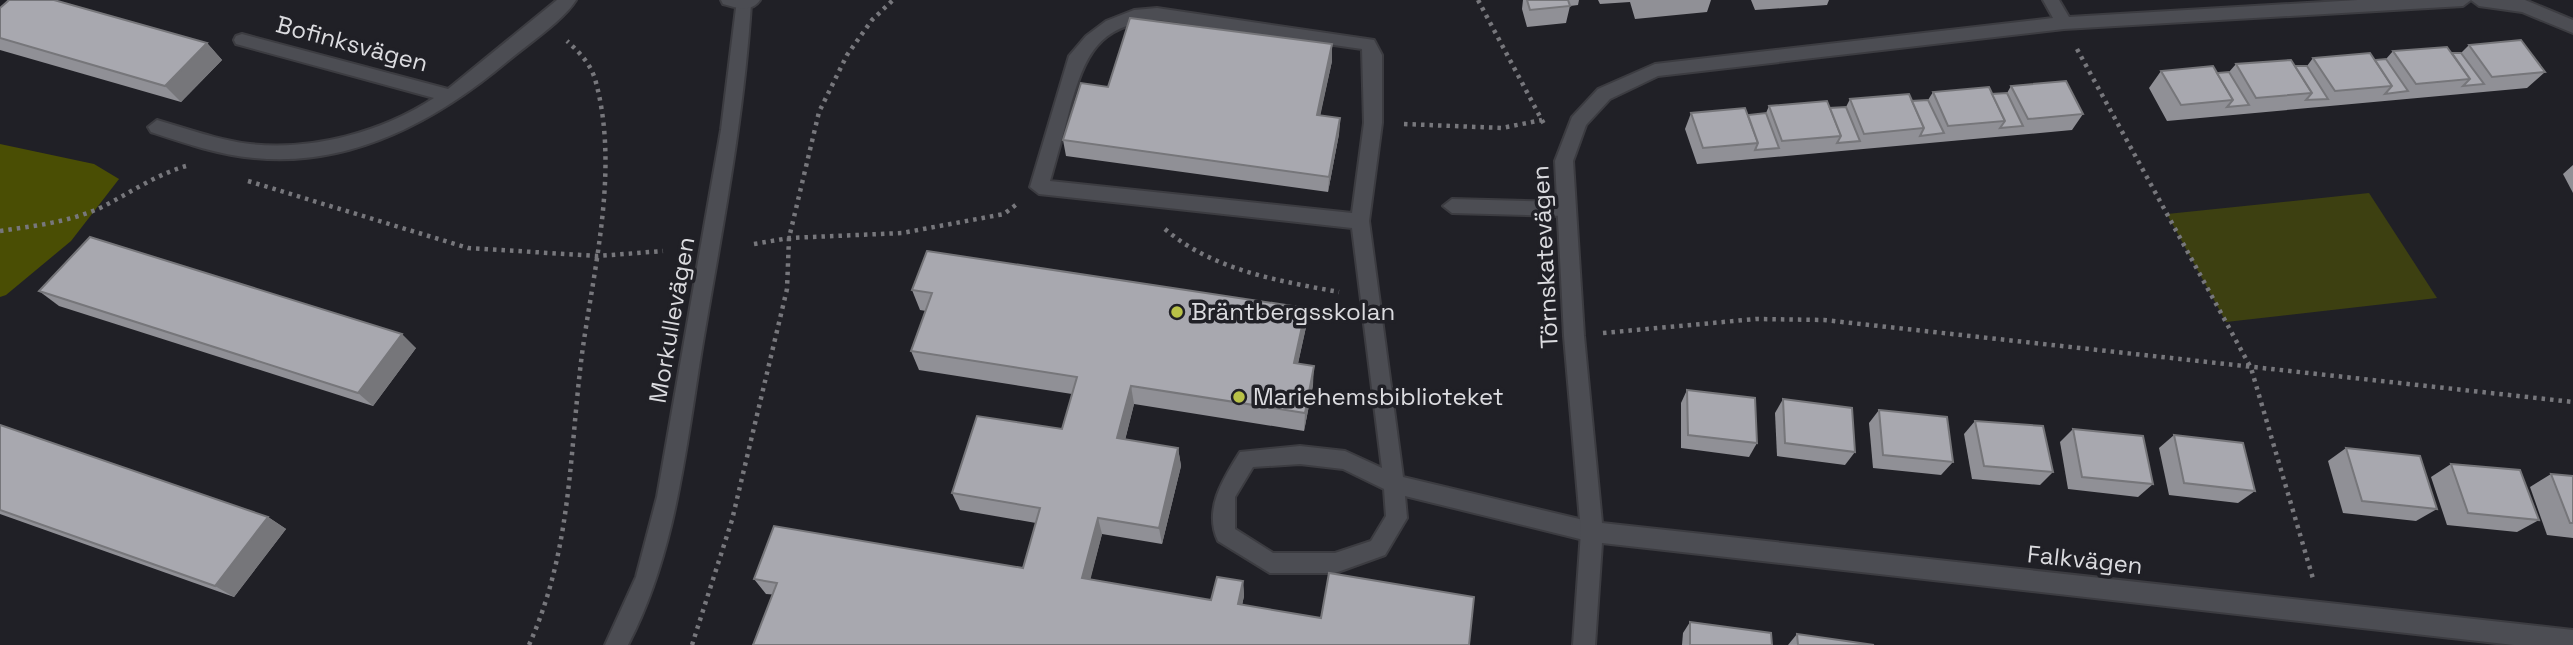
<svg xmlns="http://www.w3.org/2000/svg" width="2573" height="645" viewBox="0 0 2573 645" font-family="'Space Grotesk',sans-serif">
  <rect width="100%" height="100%" fill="#202026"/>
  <!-- green -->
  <polygon fill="#3d4011" points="2369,193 2437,298 2226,322 2167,214"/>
  <!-- forest -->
  <polygon fill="#4a4e04" points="0,144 94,164 119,179 71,241 6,295 0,297"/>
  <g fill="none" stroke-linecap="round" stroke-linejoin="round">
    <!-- service casing -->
    <g stroke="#3c3c41" stroke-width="4">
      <g id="service">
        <path d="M1157,8L1374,40L1382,55V123L1369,221L1403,477L1592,522L1599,525L1603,532L1599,539L1592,542L1405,496L1407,518L1385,555L1335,573H1270L1218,541C1203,509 1224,478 1240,452L1300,446L1345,451L1382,468L1352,228L1039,194L1030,187L1069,56L1086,36L1106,21L1134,10ZM1157,20L1362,49L1364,123L1352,213L1050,181C1057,156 1064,132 1070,108C1085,56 1097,25 1157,20ZM1300,464L1343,469L1384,489L1386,516L1371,541L1335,553H1273L1235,529V497L1253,467Z"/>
        <polygon points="1452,199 1566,202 1575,209 1566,216 1452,213 1443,206"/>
      </g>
    </g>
    <!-- minor casing -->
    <g stroke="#3c3c41" stroke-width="4">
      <g id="minor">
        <path d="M557,0H576C564,20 528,44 509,60C438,120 351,168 254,158C219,155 184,143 151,132L148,127L157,120C188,129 218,140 250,144C312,151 382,132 434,98L236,44L234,40L236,36L242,34L448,89Z"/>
        <path d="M737,0H749L751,4C744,118 722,229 703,342C686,445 677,551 628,645H605L636,577L657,497L721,130Z"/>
        <polygon points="2043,0 2059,0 2069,17 2358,0 2525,0 2573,20 2573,33 2522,12 2479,6 2471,0 2463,6 2064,29 1658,76 1610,99 1586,125 1573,161 1584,336 1602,523 2573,630 2573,645 2514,645 1602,543 1595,645 1573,645 1581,532 1564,336 1555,161 1572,117 1598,89 1655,64 2053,18"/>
      </g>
    </g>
    <!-- tertiary casing -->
    <g stroke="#3c3c41" stroke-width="4">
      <path id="tertiary" d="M721,0H760C751,13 737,8 723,4Z"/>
    </g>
    <!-- path -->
    <g stroke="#77777c" stroke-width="4.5" stroke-dasharray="3.5 5" stroke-linecap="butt">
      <polyline points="1478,0 1545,126"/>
      <polyline points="2077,49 2251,368 2314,582"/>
      <polyline points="1404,124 1502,128 1542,120"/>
      <polyline points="248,181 468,248 598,256 663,251"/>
      <path d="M1165,229C1212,270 1279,281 1339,292"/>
      <path d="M0,231C34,226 70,222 102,207C130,193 155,175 186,166"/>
      <polyline points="754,244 789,238 902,233 1004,214 1017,204"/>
      <polyline points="1603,333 1756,319 1824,320 2573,402"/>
      <path d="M529,645C572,549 569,456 582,354C594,266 620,167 595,79C590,63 579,52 567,41"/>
      <polyline points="692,645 732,520 787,289 789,238 819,112 847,55 872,20 893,0"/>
    </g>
    <!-- service -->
    <use href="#service" fill="#4c4d53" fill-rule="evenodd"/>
    <!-- minor -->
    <use href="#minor" fill="#4c4d53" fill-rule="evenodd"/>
    <!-- tertiary -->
    <use href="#tertiary" fill="#4c4d53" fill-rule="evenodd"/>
  </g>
  <!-- wall -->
  <g fill="#909096">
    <polygon points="1523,0 1579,0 1578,5 1570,6 1566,23 1527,27 1522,9"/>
    <polygon points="1598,0 1711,0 1707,12 1635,19 1630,2 1600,4"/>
    <polygon points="1751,0 1829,0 1827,5 1755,10"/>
    <polygon points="0,8 207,43 222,60 181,102 0,50"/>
    <polygon points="2469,45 2545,72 2527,88 2167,121 2149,88 2161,71 2217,73 2229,72 2236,64 2295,66 2307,66 2313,58 2375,60 2386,59 2393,51 2452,53 2461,53"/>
    <polygon points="1332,61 1320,115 1340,118 1339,134 1328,192 1066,156 1063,140 1108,87"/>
    <polygon points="2011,86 2083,114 2072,130 1697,164 1685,129 1691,113 1748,115 1766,113 1769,106 1830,108 1846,107 1850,99 1912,101 1928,100 1933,92 1992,94 2007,93"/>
    <polygon points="2573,165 2573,193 2563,174"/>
    <polygon points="912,290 1306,327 1298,363 1313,385 1304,431 1134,404 1125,440 1178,448 1181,466 1162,544 1102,534 1090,579 1211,600 1243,581 1244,596 1242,605 1469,645 766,594 754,579 1023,568 1036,523 960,510 952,493 1062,429 1072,394 919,370 911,351 926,311 920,310"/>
    <polygon points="39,291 416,348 373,406 59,306"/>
    <polygon points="1687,390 1757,443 1749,457 1681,448 1681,403"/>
    <polygon points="1783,399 1855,452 1845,465 1777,456 1775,413"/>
    <polygon points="1879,410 1953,462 1941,475 1873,468 1869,423"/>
    <polygon points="1975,421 2053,472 2040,485 1972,479 1964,434"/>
    <polygon points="0,425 268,517 286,529 234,597 0,514"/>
    <polygon points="2073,429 2153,484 2138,497 2068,489 2060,442"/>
    <polygon points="2174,435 2255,491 2238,503 2169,495 2159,448"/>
    <polygon points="2346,448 2437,509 2416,521 2343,513 2328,461"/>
    <polygon points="2451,464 2539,520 2517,532 2447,525 2431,477"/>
    <polygon points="2551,474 2573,476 2573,538 2547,535 2530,487"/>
    <polygon points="1690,622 1772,645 1682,645 1683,633"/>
    <polygon points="1797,634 1874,645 1788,645"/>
  </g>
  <!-- shaded-wall -->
  <g fill="#76767a">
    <polygon points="207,43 222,60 181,102 165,86"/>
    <polygon points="1332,44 1332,61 1317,131 1317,115"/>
    <polygon points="1340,118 1339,134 1328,192 1329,177"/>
    <polygon points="1306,308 1306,327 1294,382 1294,363"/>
    <polygon points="402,334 416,348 373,406 358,393"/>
    <polygon points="1314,366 1313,385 1304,431 1305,413"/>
    <polygon points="1131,386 1134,404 1121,456 1117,438"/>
    <polygon points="1178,448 1181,466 1162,544 1159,528"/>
    <polygon points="268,517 286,529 234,597 215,586"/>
    <polygon points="1098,518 1102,534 1087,593 1082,578"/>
    <polygon points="1243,581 1244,596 1239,619 1238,604"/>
  </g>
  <!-- building -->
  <g fill="#a8a8af" stroke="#76767a" stroke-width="2">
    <polygon points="9,0 54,0 207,43 165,86 0,38 0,8"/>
    <polygon points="1527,0 1568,0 1570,6 1530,10"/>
    <polygon points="1130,18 1332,44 1317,115 1340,118 1329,177 1063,140 1081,83 1108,87"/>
    <polygon points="2521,40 2545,72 2492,77 2469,45"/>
    <polygon points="2447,47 2470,79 2416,84 2393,51"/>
    <polygon points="2370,53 2392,86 2335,91 2313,58"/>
    <polygon points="2452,53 2461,53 2484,84 2463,86 2470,79"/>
    <polygon points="2386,59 2408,91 2385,94 2392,86 2375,60"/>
    <polygon points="2291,60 2312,93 2256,98 2236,64"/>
    <polygon points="2213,66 2233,100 2181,105 2161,71"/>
    <polygon points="2295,66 2307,66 2328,99 2306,100 2312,93"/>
    <polygon points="2229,72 2249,105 2227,107 2233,100 2217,73"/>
    <polygon points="2066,81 2083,114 2028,119 2011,86"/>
    <polygon points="1989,87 2005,121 1948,126 1933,92"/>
    <polygon points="2007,93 2023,126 2000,128 2005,121 1992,94"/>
    <polygon points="1909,94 1924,128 1864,134 1850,99"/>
    <polygon points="1928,100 1944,133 1920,136 1924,128 1912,101"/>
    <polygon points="1827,101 1841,136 1782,141 1769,106"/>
    <polygon points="1846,107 1860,141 1837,143 1841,136 1830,108"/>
    <polygon points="1745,108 1758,143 1703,148 1691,113"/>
    <polygon points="1766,113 1779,148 1755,150 1758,143 1748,115"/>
    <polygon points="90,237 402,334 358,393 39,291"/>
    <polygon points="927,251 1306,308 1294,363 1314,366 1305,413 1131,386 1117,438 1178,448 1159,528 1098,518 1082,578 1211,600 1217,577 1243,581 1238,604 1321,618 1329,573 1474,597 1469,645 753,645 777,583 754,579 774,526 1023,568 1040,508 952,493 977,416 1062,429 1077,377 911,351 932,293 912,290"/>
    <polygon points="1687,390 1755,398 1757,443 1688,435"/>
    <polygon points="1783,399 1852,408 1855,452 1785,443"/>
    <polygon points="1879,410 1947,417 1953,462 1883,455"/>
    <polygon points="1975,421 2043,426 2053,472 1984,466"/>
    <polygon points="0,425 268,517 215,586 0,510"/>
    <polygon points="2073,429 2143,436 2153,484 2082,477"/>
    <polygon points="2174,435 2243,443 2255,491 2184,483"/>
    <polygon points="2346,448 2420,456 2437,509 2362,501"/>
    <polygon points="2451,464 2520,470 2539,520 2468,513"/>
    <polygon points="2551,474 2573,476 2573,523 2570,523"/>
    <polygon points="1690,622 1771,633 1772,645 1690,645"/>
    <polygon points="1797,634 1874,645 1798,645"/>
  </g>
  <!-- markers -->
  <g fill="#b8c147" stroke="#202026" stroke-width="2.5">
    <circle cx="1177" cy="312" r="7"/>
    <circle cx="1239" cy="397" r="7"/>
  </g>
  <g text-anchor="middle" stroke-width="7" stroke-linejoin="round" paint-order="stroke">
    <!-- street labels -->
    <g font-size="24" fill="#dbdbdf" stroke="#202026">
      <text transform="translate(352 44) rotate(15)" y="8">Bofinksvägen</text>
      <text transform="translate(1545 257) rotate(-93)" y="8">Törnskatevägen</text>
      <text transform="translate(672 320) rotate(-80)" y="8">Morkullevägen</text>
      <text transform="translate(2085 560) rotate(6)" y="8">Falkvägen</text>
    </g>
    <!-- poi labels -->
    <g font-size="24" fill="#dbdbdf" stroke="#202026" text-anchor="start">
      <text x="1191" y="320">Bräntbergsskolan</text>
      <text x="1253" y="405">Mariehemsbiblioteket</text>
    </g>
  </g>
</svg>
